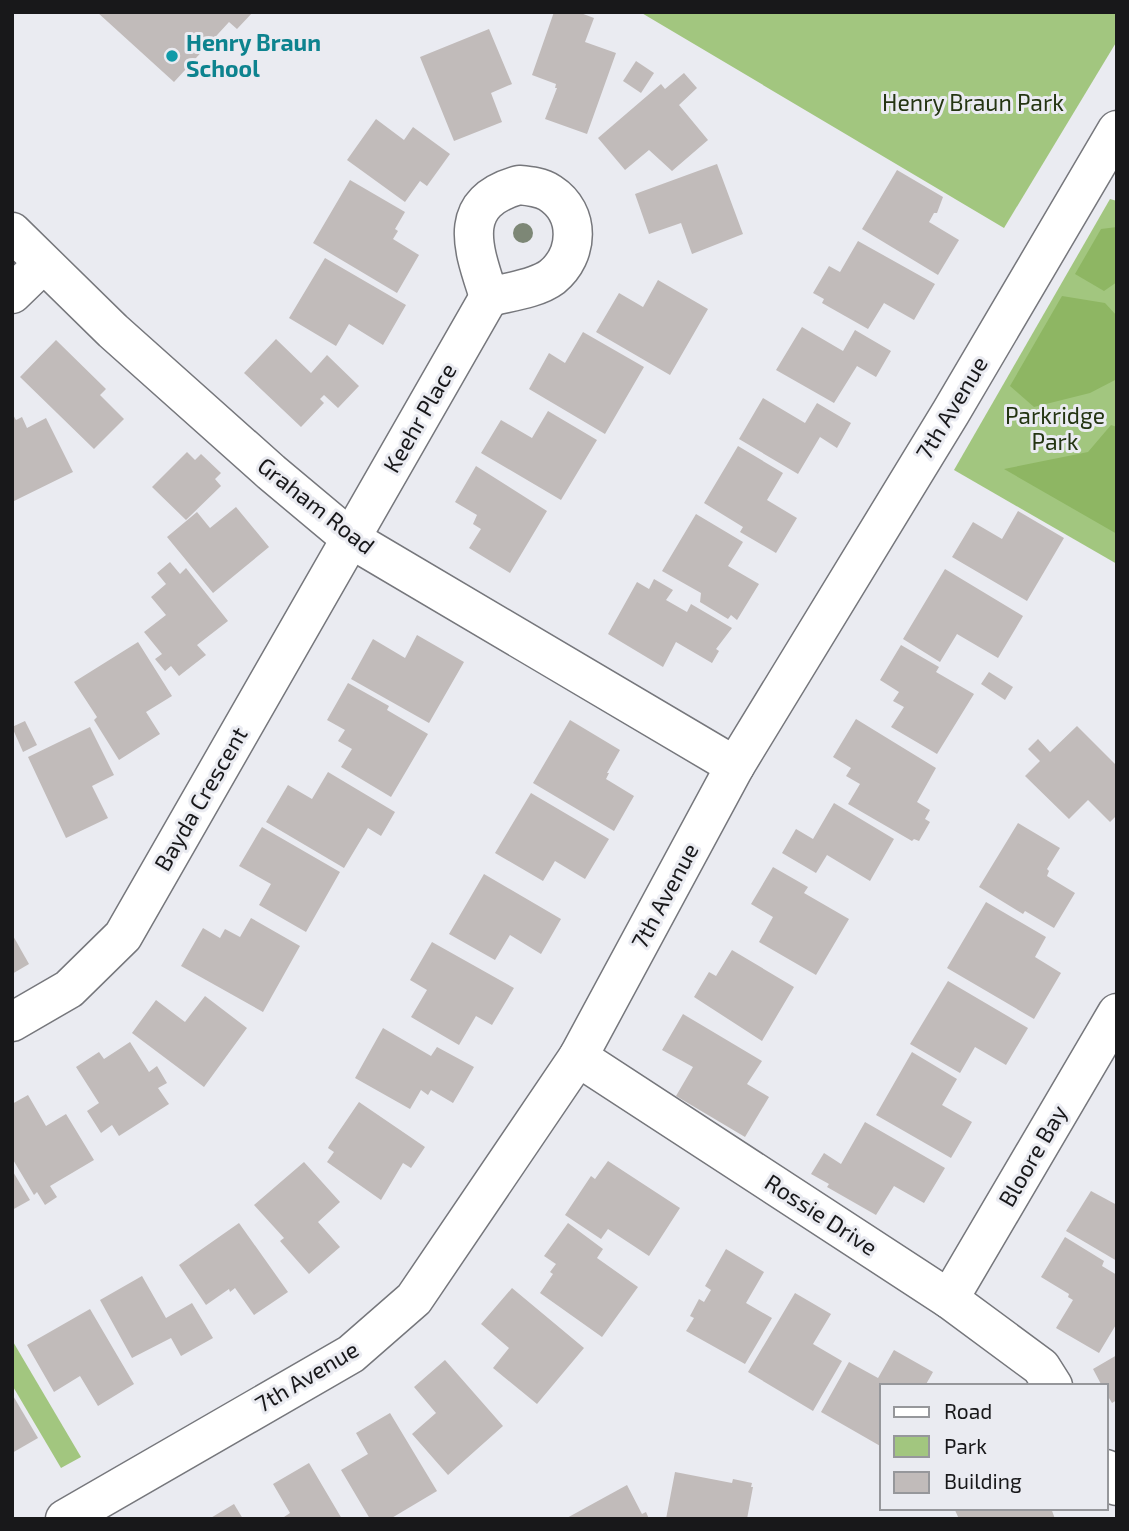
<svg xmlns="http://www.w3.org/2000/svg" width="1129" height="1531" viewBox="0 0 1129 1531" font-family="'Exo 2',sans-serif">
  <rect width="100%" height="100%" fill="#eaebf1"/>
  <!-- green -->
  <g fill="#a2c67f">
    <polygon points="640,12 1117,12 1117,41 1004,228"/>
    <polygon points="1110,199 1117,201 1117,564 954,470"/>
    <polygon points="12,1340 81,1457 61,1468 12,1385"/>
  </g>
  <!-- forest -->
  <g fill="#8eb663">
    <polygon points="1117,227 1117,282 1104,291 1075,274 1101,229"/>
    <polygon points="1062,296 1105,303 1117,316 1117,379 1090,393 1034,407 1010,386"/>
    <polygon points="1111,425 1117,427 1117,534 1004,469 1088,452"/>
  </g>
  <!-- building -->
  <g fill="#c1bbba">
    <polygon points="97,12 253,12 237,29 229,22 174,82"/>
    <polygon points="554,12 578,12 594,18 585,42 616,53 587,134 545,119 557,88 555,88 556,84 532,75"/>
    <polygon points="489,29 512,84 491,93 502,122 454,141 420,57"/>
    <polygon points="636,61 654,73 641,93 623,81"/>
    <polygon points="684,73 697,88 679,105 708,140 672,171 649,150 625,170 598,138 661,84 665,89"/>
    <polygon points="376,119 404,140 413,127 450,154 427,186 420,181 405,202 347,160"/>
    <polygon points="717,164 743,234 692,254 681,223 649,234 635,194"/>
    <polygon points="897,170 943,197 937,213 934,213 929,222 959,240 938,275 862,229"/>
    <polygon points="350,180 405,212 395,229 398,231 393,239 419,255 397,293 313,243"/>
    <polygon points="858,241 935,284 914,320 884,303 868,329 822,303 824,299 813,293 829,266 840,272"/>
    <polygon points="325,258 406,305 383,345 349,324 336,346 289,318"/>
    <polygon points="658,280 708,309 670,375 596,332 619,293 643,307"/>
    <polygon points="802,327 843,351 855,330 891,351 876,377 857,366 834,403 776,370"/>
    <polygon points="583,332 644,367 605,434 529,389 549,353 565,363"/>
    <polygon points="276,339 311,373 327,355 359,386 338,408 324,395 320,399 324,403 301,427 244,373"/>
    <polygon points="56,340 106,389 100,395 124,419 94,449 20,377"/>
    <polygon points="763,398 805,423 817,403 851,423 837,448 820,437 798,474 739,439"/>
    <polygon points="548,411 597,440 561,500 481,453 501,420 532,438"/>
    <polygon points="12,413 16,420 22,417 27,428 46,418 73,472 12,502"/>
    <polygon points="738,446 783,473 767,500 797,518 776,553 740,532 743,527 704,503"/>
    <polygon points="187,452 195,460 201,454 221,473 215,479 221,486 186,520 152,487"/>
    <polygon points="476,466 547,511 510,573 469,548 481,529 473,524 477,515 455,502"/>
    <polygon points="236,507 269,547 213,593 167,537 197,512 210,528"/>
    <polygon points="1018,511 1064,538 1027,601 952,557 973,522 1002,539"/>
    <polygon points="696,514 743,542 728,566 759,584 737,620 731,615 728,619 700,602 701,593 662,571"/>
    <polygon points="170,562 180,574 186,568 228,621 197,645 206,655 179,676 171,666 165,671 155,659 162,654 144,632 166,615 151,597 166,584 157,573"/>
    <polygon points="945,569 1023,616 998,658 957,634 940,662 903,639"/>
    <polygon points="654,579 673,590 666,600 687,612 691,604 732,628 716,649 719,651 712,663 676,642 663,667 608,634 637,582 649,589"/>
    <polygon points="417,635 464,662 429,723 351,679 373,639 405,658"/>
    <polygon points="138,642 172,696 146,712 160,734 119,760 94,720 97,717 74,682"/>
    <polygon points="901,645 939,667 936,672 974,694 937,754 891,727 904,707 893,701 899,692 880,680"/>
    <polygon points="989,672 1013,687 1005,700 981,684"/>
    <polygon points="348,683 389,706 387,710 428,734 391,797 341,767 352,749 338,741 345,730 327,720"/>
    <polygon points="856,719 936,768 917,802 930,810 925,819 930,822 919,841 914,839 912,841 848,804 860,784 846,776 851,768 833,757"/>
    <polygon points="570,720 620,750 607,773 609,773 606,779 634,796 614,831 533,783"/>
    <polygon points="25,721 37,745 23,752 12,727"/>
    <polygon points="1077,726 1117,766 1117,815 1110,822 1088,800 1069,819 1025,776 1040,761 1028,749 1038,739 1050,752"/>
    <polygon points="90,727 114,775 92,786 108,818 66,838 28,757"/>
    <polygon points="328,772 395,812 381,836 368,828 344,868 266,822 288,785 312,799"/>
    <polygon points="531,793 609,839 585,879 555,861 543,881 495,853"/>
    <polygon points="834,803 894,839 870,881 827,855 816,873 782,853 796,829 813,839"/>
    <polygon points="1018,823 1060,848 1047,869 1049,871 1047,876 1075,893 1054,928 1025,911 1023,914 979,887"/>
    <polygon points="262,827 340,872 306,932 259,905 271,884 239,866"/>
    <polygon points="773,867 808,887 804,893 849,919 816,975 759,942 773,917 751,904"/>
    <polygon points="484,874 561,919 541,954 510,935 495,960 449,934"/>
    <polygon points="986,902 1046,937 1035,957 1061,973 1034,1019 947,968"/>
    <polygon points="251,918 300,946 263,1012 181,966 203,928 220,938 225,929 240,937"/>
    <polygon points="12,934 29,964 12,974"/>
    <polygon points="432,942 514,988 492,1025 476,1016 459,1045 411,1017 427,990 410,980"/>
    <polygon points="732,950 794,987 762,1041 694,997 709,972 716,976"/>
    <polygon points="948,981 1028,1028 1006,1065 975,1047 960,1073 910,1044"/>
    <polygon points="205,996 247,1028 204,1087 132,1033 156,1000 185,1022"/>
    <polygon points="683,1014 762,1061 747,1084 769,1097 745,1137 676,1096 693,1067 662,1050"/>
    <polygon points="383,1028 431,1056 437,1047 474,1067 453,1103 431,1090 428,1095 421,1090 410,1109 355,1078"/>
    <polygon points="130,1042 149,1072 157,1066 167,1083 158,1088 169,1104 119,1136 112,1125 101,1133 87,1111 99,1103 76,1067 99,1052 104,1059"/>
    <polygon points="912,1052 957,1079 942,1105 972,1122 951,1158 876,1115"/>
    <polygon points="28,1095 46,1126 66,1114 94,1160 50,1186 57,1197 45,1205 37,1192 34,1195 12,1158 12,1104"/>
    <polygon points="359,1102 425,1147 411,1168 403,1163 381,1200 327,1162 334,1152 328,1148 329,1146"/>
    <polygon points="865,1122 945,1168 924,1203 894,1186 876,1215 827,1187 829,1184 811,1174 824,1153 841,1164"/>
    <polygon points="608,1161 680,1208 649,1256 608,1229 601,1239 565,1215 591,1176 595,1179"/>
    <polygon points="304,1162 340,1202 318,1222 340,1247 309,1274 280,1241 284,1238 254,1205"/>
    <polygon points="12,1170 30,1200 12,1210"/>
    <polygon points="1091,1191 1117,1205 1117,1261 1066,1231"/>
    <polygon points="239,1223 288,1292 254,1315 235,1288 230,1292 229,1289 206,1305 179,1265"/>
    <polygon points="568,1223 603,1249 597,1258 638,1287 602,1337 540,1293 553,1274 550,1272 556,1264 544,1256"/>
    <polygon points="1065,1237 1104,1261 1102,1266 1117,1275 1117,1323 1099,1353 1056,1328 1073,1300 1068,1297 1069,1294 1041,1277"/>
    <polygon points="726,1249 764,1272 746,1303 772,1318 745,1364 686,1331 694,1318 690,1316 699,1299 704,1302 711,1290 705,1286"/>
    <polygon points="142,1276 166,1318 192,1303 213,1338 181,1356 171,1338 132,1358 100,1300"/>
    <polygon points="512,1288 584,1348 537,1404 493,1368 509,1348 481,1324"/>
    <polygon points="795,1293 831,1314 813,1344 842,1361 813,1411 748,1372"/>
    <polygon points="90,1309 134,1384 98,1406 80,1376 54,1392 27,1345"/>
    <polygon points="894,1350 933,1372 925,1386 882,1386 882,1447 821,1412 849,1362 878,1378"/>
    <polygon points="1117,1355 1117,1400 1112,1403 1106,1393 1106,1386 1102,1386 1093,1369"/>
    <polygon points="445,1360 503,1426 448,1475 412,1434 436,1413 414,1387"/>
    <polygon points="12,1394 38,1438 12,1453"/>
    <polygon points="390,1413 437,1491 390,1519 370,1519 341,1470 368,1454 356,1433"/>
    <polygon points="309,1463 342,1519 281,1519 290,1513 273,1484"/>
    <polygon points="675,1472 732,1483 733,1479 752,1483 751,1487 753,1487 747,1519 666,1519"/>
    <polygon points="627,1485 642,1514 646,1512 649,1519 565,1519"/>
    <polygon points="234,1504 243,1519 209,1519"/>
    <polygon points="954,1508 1014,1508 1015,1511 1021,1508 1051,1508 1055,1519 959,1519"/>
  </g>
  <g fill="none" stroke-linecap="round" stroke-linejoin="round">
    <!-- minor casing -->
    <g stroke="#76777c" stroke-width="41">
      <g id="minor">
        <path d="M519,185C530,186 541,187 550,193C581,213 579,255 552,277C536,289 508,292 489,297C474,250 454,203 519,185Z"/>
        <polyline points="12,232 113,331 271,472 351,539 735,766"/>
        <polyline points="12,294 43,264"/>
        <polyline points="12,1022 69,989 123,936 489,297"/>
        <polyline points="578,1057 949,1299 1041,1367 1053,1386"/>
        <polyline points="949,1299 1117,1013"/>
        <polyline points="1106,1469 1117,1486"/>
        <polyline points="65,1519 351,1354 414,1299 578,1057 735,766 951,412 1117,130"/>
      </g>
    </g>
    <!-- minor -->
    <use href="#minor" stroke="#fff" stroke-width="38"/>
  </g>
  <!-- trees -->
  <circle fill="#7d8776" cx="523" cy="233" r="10"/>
  <!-- markers -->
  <circle fill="#0f9aa8" stroke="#eaebf1" stroke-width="2.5" cx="172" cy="56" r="7"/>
  <g text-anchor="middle" stroke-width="6" stroke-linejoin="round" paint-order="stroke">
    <!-- culture labels -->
    <g font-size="23" font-weight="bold" fill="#0d838f" stroke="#eaebf1" text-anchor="start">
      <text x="186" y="51">Henry Braun<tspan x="186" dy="26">School</tspan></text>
    </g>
    <!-- park labels -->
    <g font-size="23" fill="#243512" stroke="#eaebf1">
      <text x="973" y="111">Henry Braun Park</text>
      <text x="1055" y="424">Parkridge<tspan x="1055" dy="26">Park</tspan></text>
    </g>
    <!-- street labels -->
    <g font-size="23" fill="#18181a" stroke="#eaebf1">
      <text transform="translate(952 408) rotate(-59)" y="8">7th Avenue</text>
      <text transform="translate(420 418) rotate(-60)" y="8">Keehr Place</text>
      <text transform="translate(316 506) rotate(38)" y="8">Graham Road</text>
      <text transform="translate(201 799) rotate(-60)" y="8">Bayda Crescent</text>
      <text transform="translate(665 896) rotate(-62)" y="8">7th Avenue</text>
      <text transform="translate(1033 1156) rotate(-60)" y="8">Bloore Bay</text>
      <text transform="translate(821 1215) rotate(33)" y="8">Rossie Drive</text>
      <text transform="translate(307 1377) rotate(-31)" y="8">7th Avenue</text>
    </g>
  </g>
  <!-- border -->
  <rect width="1129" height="1531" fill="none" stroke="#18181a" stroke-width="28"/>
  <!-- legend -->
  <rect x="880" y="1384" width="228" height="126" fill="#eaebf1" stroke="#96979b" stroke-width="2"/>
  <rect x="894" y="1407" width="35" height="10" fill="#ffffff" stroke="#96979b" stroke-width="2"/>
  <text x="944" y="1419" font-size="21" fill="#18181a">Road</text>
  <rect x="894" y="1436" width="35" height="21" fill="#a2c67f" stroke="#96979b" stroke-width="2"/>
  <text x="944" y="1454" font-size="21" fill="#18181a">Park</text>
  <rect x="894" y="1472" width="35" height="21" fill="#c1bbba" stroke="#96979b" stroke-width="2"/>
  <text x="944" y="1489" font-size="21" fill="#18181a">Building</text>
</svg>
